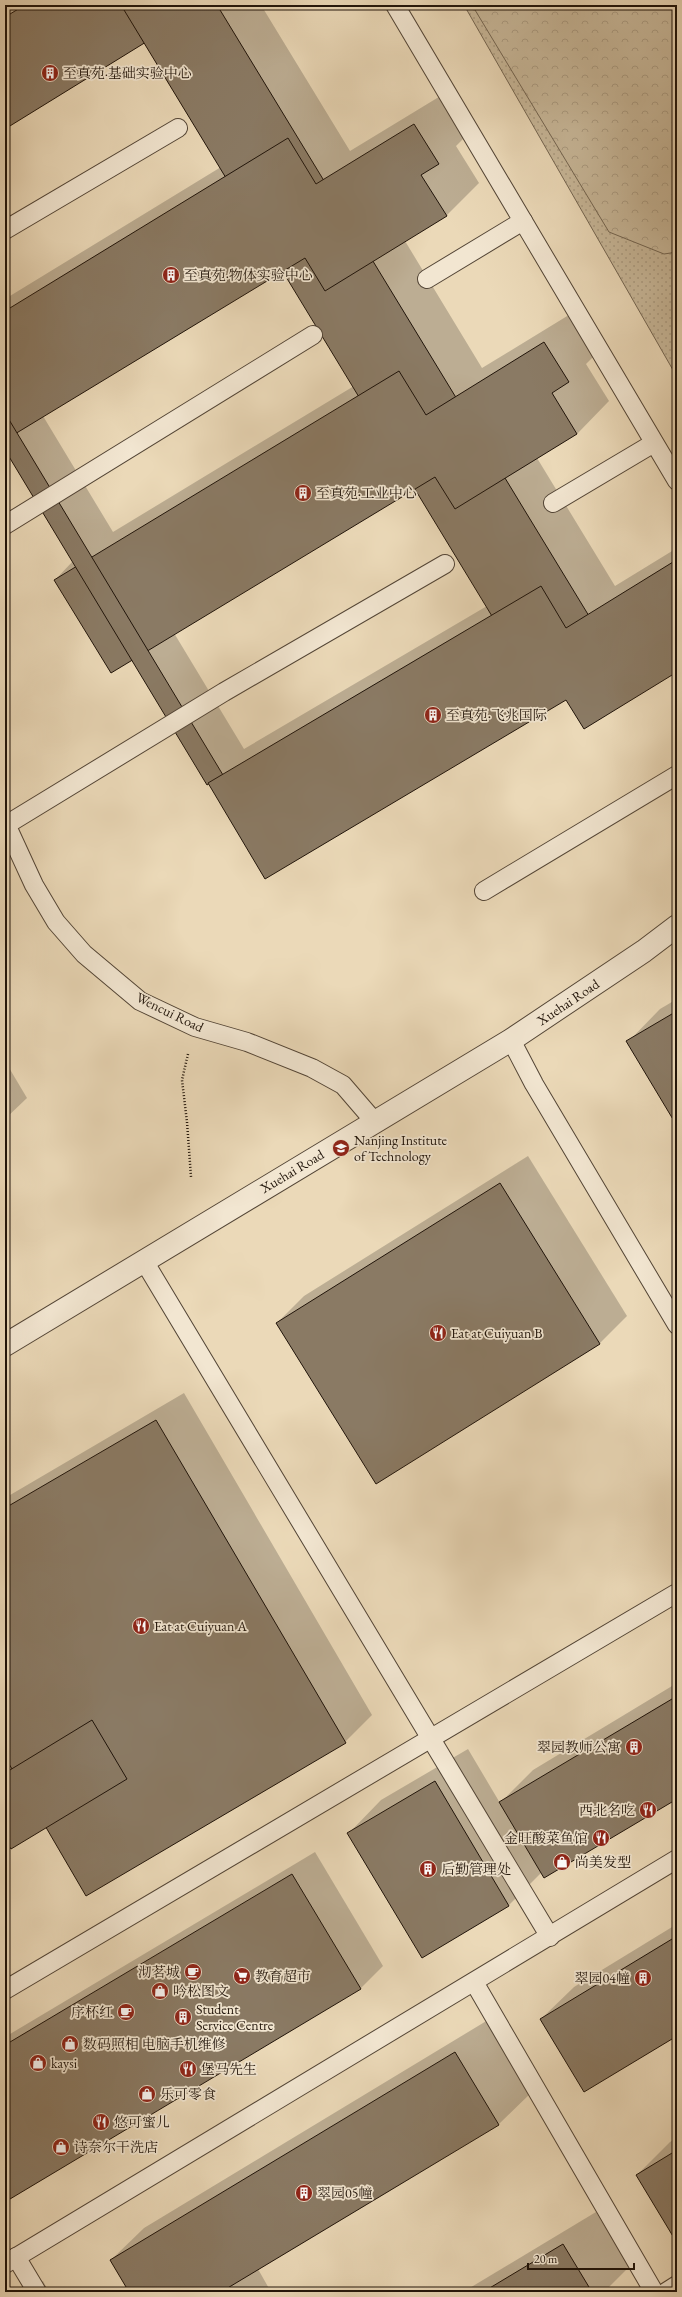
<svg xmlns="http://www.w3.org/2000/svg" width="682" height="2297" viewBox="0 0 682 2297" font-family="'EB Garamond','Noto Serif SC',serif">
  <defs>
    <pattern id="green-dots" width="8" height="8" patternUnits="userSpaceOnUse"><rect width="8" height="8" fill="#c8b89a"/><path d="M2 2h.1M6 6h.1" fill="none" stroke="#ac9d83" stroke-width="1.8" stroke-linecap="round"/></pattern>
    <pattern id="forest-crowns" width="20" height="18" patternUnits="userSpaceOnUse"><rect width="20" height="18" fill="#c8b89a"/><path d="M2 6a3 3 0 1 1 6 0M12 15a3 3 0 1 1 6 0" fill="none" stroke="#ac9d83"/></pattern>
  </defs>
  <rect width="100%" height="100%" fill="#ebd9b8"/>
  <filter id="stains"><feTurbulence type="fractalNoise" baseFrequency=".005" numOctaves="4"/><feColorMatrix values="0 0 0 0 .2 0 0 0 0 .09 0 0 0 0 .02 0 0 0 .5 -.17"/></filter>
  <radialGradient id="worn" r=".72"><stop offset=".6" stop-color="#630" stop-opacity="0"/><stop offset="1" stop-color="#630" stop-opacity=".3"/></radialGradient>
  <!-- green -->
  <polygon fill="url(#green-dots)" stroke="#746652" points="464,5 677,5 677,377"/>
  <!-- forest -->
  <polygon fill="url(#forest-crowns)" stroke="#746652" points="472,5 677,5 677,252 664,254 609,232"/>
  <!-- shadow -->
  <g fill="#0003" fill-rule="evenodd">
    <path d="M5,5H261L350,151L447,92L471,131L456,146L479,183L446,216L405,241L482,368L577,310L601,349L586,364L609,401L577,434L537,458L615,586L677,548V671L208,782L132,659L55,580L73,561L5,448V299L221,167L148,40L5,128ZM283,270L354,386L113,532L43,416ZM415,488L487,606L244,749L174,633Z"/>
    <polygon points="677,999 677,1124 628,1042 660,1009"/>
    <polygon points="5,1061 27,1098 5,1119"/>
    <polygon points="528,1156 627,1316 600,1343 376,1482 277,1323 304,1296"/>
    <polygon points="184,1393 372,1715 345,1742 5,1838 5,1765 9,1763 5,1757 5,1498"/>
    <polygon points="677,1683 677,1797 542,1872 509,1905 349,1833 381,1800 468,1749 500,1803 533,1770"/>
    <polygon points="315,1852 383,1966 360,1989 5,2201 5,2037"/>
    <polygon points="677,1924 677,2035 541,2019 574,1987"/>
    <polygon points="488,2020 532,2092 499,2124 258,2269 271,2292 130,2292 111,2260 144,2228"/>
    <polygon points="677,2138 677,2241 637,2175 670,2142"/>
    <polygon points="596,2212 629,2267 604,2292 463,2292"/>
    <polygon points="43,2281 49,2292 25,2292"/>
  </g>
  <!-- building -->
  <g fill="#8a7a64" stroke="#20140a">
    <polygon points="25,5 206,5 5,129 5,17"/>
    <polygon points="121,5 217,5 589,616 518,659"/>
    <polygon points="414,124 439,164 421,175 447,216 325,291 305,258 5,440 5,311 288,138 316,184"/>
    <polygon points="544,342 569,382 552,393 577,434 455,509 435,477 111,673 54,580 399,371 426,415"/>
    <polygon points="5,413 223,775 207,785 5,450"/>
    <polygon points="673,562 677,568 677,672 584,729 566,700 265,879 208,783 541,586 566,628"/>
    <polygon points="677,1011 677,1126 626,1041"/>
    <polygon points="500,1183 600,1344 376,1484 276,1323"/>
    <polygon points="156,1420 346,1743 86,1896 5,1757 5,1508"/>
    <polygon points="677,1696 677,1799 544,1878 499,1802"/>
    <polygon points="92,1720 127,1779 11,1849 5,1840 5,1773"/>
    <polygon points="435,1781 509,1906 422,1958 347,1833"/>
    <polygon points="292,1874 361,1989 5,2202 5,2045"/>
    <polygon points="677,1936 677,2036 584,2092 540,2019"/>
    <polygon points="455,2052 499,2125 221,2292 129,2292 110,2260"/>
    <polygon points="677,2150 677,2243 636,2175"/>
    <polygon points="563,2244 592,2292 483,2292"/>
  </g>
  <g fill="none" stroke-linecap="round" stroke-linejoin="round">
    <!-- service casing -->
    <g stroke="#534536" stroke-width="20">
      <g id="service">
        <polyline points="395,5 677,481"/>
        <polyline points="5,230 178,128"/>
        <polyline points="427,279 523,221"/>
        <polyline points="553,503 654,443"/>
        <polyline points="5,525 313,335"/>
        <polyline points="5,822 34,885 56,922 84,954 140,1001 195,1027 247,1042 312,1068 343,1085 374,1121"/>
        <polyline points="6,825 224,692 445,564"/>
        <polyline points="484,891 677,775"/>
        <polyline points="511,1040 534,1084 677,1325"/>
        <polyline points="144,1261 550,1937"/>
        <polyline points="474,1982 654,2292"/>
        <polyline points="5,1990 675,1594"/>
        <polyline points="16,2257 37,2292"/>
        <polyline points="5,2264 677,1859"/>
        <polyline points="666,2292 677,2285"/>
      </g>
    </g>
    <!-- minor casing -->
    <g stroke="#534536" stroke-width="24">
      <polyline id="minor" points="5,1345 511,1040 644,951 677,926"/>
    </g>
    <!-- path -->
    <polyline stroke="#20140a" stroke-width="2.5" stroke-dasharray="1 2" stroke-linecap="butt" points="188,1054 182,1080 187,1122 191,1177"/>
    <!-- service -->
    <use href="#service" stroke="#f2e6d1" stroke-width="18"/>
    <!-- minor -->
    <use href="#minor" stroke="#f2e6d1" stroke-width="22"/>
  </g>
  <!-- icons -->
  <defs>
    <g id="building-disc" transform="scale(0.9)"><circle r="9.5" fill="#8f2418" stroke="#f2e6d1"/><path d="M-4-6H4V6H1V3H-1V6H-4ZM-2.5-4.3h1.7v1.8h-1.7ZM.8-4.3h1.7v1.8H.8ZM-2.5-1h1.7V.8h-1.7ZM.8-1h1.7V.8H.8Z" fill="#fff"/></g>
    <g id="university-disc" transform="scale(0.9)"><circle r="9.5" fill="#8f2418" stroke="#f2e6d1"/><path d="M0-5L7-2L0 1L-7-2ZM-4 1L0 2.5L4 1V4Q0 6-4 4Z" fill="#fff"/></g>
    <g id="restaurant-disc" transform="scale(0.9)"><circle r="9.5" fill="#8f2418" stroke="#f2e6d1"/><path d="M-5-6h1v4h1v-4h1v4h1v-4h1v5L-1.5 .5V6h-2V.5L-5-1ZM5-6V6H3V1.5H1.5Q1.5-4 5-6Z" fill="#fff"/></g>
    <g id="shop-disc" transform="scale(0.9)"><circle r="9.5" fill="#8f2418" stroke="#f2e6d1"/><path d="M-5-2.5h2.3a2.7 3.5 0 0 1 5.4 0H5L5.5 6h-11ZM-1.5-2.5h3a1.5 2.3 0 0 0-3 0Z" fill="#fff"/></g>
    <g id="cafe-disc" transform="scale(0.9)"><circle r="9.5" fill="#8f2418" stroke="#f2e6d1"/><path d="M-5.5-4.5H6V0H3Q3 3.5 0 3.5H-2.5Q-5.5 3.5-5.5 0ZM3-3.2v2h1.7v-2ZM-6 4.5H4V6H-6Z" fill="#fff"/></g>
    <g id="supermarket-disc" transform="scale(0.9)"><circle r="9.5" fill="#8f2418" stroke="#f2e6d1"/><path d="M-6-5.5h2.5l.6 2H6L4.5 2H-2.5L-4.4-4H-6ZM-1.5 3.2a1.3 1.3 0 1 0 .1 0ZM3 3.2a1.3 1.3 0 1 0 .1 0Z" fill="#fff"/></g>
  </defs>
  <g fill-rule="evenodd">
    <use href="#building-disc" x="50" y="73"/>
    <use href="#building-disc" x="171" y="275"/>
    <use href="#building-disc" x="303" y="493"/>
    <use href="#building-disc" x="433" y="715"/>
    <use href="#university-disc" x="341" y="1148"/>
    <use href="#restaurant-disc" x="438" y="1333"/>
    <use href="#restaurant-disc" x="141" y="1626"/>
    <use href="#building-disc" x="634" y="1747"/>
    <use href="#restaurant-disc" x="648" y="1810"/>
    <use href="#restaurant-disc" x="601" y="1838"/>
    <use href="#shop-disc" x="562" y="1862"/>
    <use href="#building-disc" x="428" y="1869"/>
    <use href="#cafe-disc" x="193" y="1972"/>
    <use href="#supermarket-disc" x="242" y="1976"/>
    <use href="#building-disc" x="643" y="1978"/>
    <use href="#shop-disc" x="160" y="1991"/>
    <use href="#cafe-disc" x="126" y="2012"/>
    <use href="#building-disc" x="183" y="2017"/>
    <use href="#shop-disc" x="70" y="2044"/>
    <use href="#shop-disc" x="38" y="2063"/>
    <use href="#restaurant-disc" x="188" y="2069"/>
    <use href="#shop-disc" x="147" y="2094"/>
    <use href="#restaurant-disc" x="101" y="2122"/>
    <use href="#shop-disc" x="61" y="2147"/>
    <use href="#building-disc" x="304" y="2193"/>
  </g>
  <g text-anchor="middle" stroke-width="3.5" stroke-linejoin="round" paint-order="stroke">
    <!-- poi labels -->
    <g font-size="14" fill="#20140a" stroke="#f2e6d1" text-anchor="start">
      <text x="63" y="78">至真苑·基础实验中心</text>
      <text x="184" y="280">至真苑·物体实验中心</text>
      <text x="316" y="498">至真苑·工业中心</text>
      <text x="446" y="720">至真苑·飞兆国际</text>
      <text x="354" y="1145">Nanjing Institute<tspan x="354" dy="16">of Technology</tspan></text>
      <text x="451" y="1338">Eat at Cuiyuan B</text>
      <text x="154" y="1631">Eat at Cuiyuan A</text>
      <text x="621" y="1752" text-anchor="end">翠园教师公寓</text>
      <text x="635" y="1815" text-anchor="end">西北名吃</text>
      <text x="588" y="1843" text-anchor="end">金旺酸菜鱼馆</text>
      <text x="575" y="1867">尚美发型</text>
      <text x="441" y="1874">后勤管理处</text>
      <text x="180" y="1977" text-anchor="end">沏茗城</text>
      <text x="255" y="1981">教育超市</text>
      <text x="630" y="1983" text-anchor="end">翠园04幢</text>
      <text x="173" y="1996">吟松图文</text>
      <text x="196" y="2014">Student<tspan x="196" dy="16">Service Centre</tspan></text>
      <text x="113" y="2017" text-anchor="end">序杯红</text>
      <text x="83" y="2049">数码照相 电脑手机维修</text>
      <text x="51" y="2068">kaysi</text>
      <text x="201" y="2074">堡马先生</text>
      <text x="160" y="2099">乐可零食</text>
      <text x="114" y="2127">悠可蜜儿</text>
      <text x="74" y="2152">诗奈尔干洗店</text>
      <text x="317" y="2198">翠园05幢</text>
    </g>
    <!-- street labels -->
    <g font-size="14" fill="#20140a" stroke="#f2e6d1">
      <text transform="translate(568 1002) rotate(-34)" y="5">Xuehai Road</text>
      <text transform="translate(170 1012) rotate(26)" y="5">Wencui Road</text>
      <text transform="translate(292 1171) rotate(-31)" y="5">Xuehai Road</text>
    </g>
  </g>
  <!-- margin -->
  <rect width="682" height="2297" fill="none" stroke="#ebd9b8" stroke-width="20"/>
  <rect x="6" y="6" width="670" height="2285" fill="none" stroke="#20140a" stroke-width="2"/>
  <rect x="10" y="10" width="662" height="2277" fill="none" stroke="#20140a"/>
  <!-- scale -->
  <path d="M528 2263v6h106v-6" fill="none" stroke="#20140a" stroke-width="2"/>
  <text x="534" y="2263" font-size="12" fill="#20140a" stroke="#f2e6d1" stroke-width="3" paint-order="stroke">20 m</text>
  <rect width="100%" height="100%" filter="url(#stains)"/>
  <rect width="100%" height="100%" fill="url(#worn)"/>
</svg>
